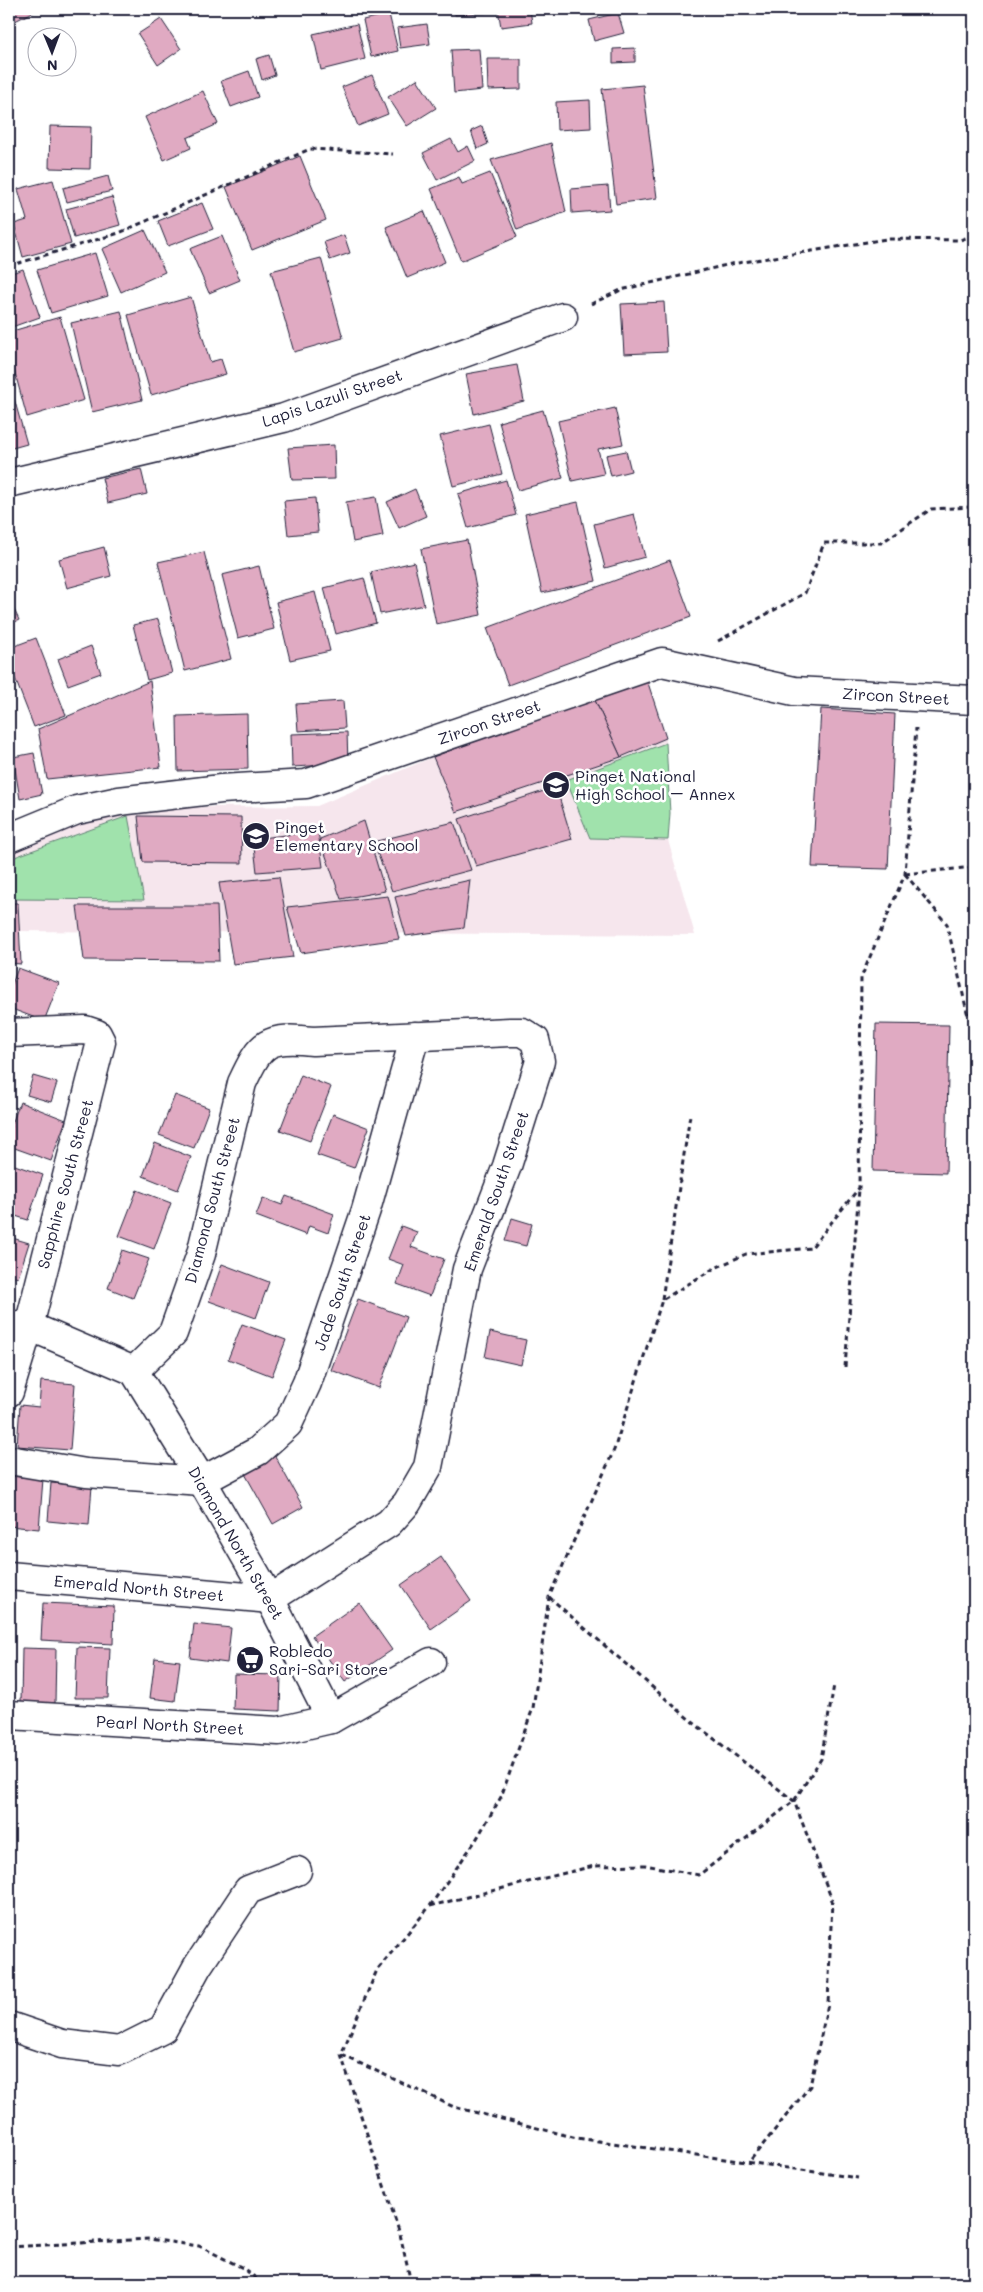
<svg xmlns="http://www.w3.org/2000/svg" width="983" height="2292" viewBox="0 0 983 2292" font-family="Mali,sans-serif">
  <rect width="100%" height="100%" fill="#fff"/>
  <filter id="ink" filterUnits="userSpaceOnUse"><feTurbulence type="fractalNoise" baseFrequency=".02" numOctaves="2"/><feDisplacementMap in="SourceGraphic" scale="10" xChannelSelector="R" yChannelSelector="G"/><feConvolveMatrix kernelMatrix="1 2 1 2 8 2 1 2 1" color-interpolation-filters="sRGB"/></filter>
  <g filter="url(#ink)">
    <!-- built -->
    <polygon fill="#f6e6ed" points="646,677 666,738 670,813 668,840 695,935 9,931 9,854 111,808 317,806 433,757"/>
    <!-- green -->
    <g fill="#a0e2ac" stroke="#618274">
      <polygon points="666,743 670,813 668,840 590,838 566,780"/>
      <polygon points="128,816 144,900 9,899 9,859"/>
    </g>
    <!-- building -->
    <g fill="#e0aac2" stroke="#22223b">
      <polygon points="9,9 39,9 11,23"/>
      <polygon points="455,9 486,9 486,13 455,15"/>
      <polygon points="498,9 530,9 532,23 501,27"/>
      <polygon points="618,13 624,33 594,41 589,20"/>
      <polygon points="389,14 398,51 371,57 363,20"/>
      <polygon points="161,19 181,49 158,65 138,34"/>
      <polygon points="357,24 365,59 321,70 313,34"/>
      <polygon points="427,24 430,44 400,48 397,28"/>
      <polygon points="635,48 635,62 613,63 613,49"/>
      <polygon points="479,49 482,90 454,93 451,50"/>
      <polygon points="269,55 275,75 262,80 256,59"/>
      <polygon points="487,59 521,59 521,89 488,90"/>
      <polygon points="249,71 258,97 231,107 221,81"/>
      <polygon points="372,75 388,114 358,126 342,87"/>
      <polygon points="417,79 436,108 407,126 388,97"/>
      <polygon points="643,85 657,198 616,204 602,89"/>
      <polygon points="203,91 218,124 187,138 191,148 164,160 145,117"/>
      <polygon points="590,100 591,128 557,130 556,102"/>
      <polygon points="50,126 91,127 90,169 49,168"/>
      <polygon points="482,126 488,144 477,149 471,131"/>
      <polygon points="451,139 458,152 468,146 475,161 437,180 423,153"/>
      <polygon points="551,143 566,212 517,230 491,160"/>
      <polygon points="300,156 326,220 252,250 226,187"/>
      <polygon points="490,173 517,237 461,261 431,189 459,177 462,184"/>
      <polygon points="108,176 112,191 67,202 63,188"/>
      <polygon points="53,180 71,244 23,257 14,224 27,220 18,189"/>
      <polygon points="608,186 610,210 572,213 571,189"/>
      <polygon points="112,197 120,225 74,238 66,209"/>
      <polygon points="202,203 213,229 168,246 158,221"/>
      <polygon points="424,211 445,262 407,278 386,227"/>
      <polygon points="145,230 165,272 121,292 102,249"/>
      <polygon points="344,235 350,253 330,260 324,242"/>
      <polygon points="222,236 240,280 209,293 190,249"/>
      <polygon points="95,253 108,296 51,313 37,270"/>
      <polygon points="321,258 343,338 294,352 271,271"/>
      <polygon points="23,269 40,317 9,328 9,274"/>
      <polygon points="191,297 210,362 221,359 226,374 151,395 128,315"/>
      <polygon points="664,302 667,352 624,354 621,304"/>
      <polygon points="121,311 142,400 92,412 71,323"/>
      <polygon points="60,317 84,400 27,417 9,351 9,332"/>
      <polygon points="517,365 524,401 474,414 466,374"/>
      <polygon points="9,381 27,444 9,449"/>
      <polygon points="615,408 623,444 598,449 604,474 572,481 558,421"/>
      <polygon points="543,410 563,478 518,490 499,422"/>
      <polygon points="489,424 502,474 453,486 440,436"/>
      <polygon points="334,445 335,479 292,480 288,448"/>
      <polygon points="626,451 631,471 611,476 606,455"/>
      <polygon points="141,469 147,494 108,503 102,478"/>
      <polygon points="506,480 516,515 468,528 458,494"/>
      <polygon points="415,489 426,516 399,528 387,502"/>
      <polygon points="376,497 383,536 353,542 346,502"/>
      <polygon points="315,498 318,532 288,535 284,501"/>
      <polygon points="578,502 596,581 542,593 525,514"/>
      <polygon points="634,514 645,557 605,568 594,524"/>
      <polygon points="467,540 481,615 436,624 421,549"/>
      <polygon points="104,547 111,576 67,588 59,559"/>
      <polygon points="204,552 231,659 185,671 158,562"/>
      <polygon points="670,560 691,617 508,685 487,628"/>
      <polygon points="414,562 424,605 380,614 371,572"/>
      <polygon points="259,566 274,629 238,638 222,575"/>
      <polygon points="364,578 376,623 336,634 324,588"/>
      <polygon points="315,592 330,651 290,660 276,602"/>
      <polygon points="9,599 19,620 9,625"/>
      <polygon points="158,619 172,673 147,680 133,625"/>
      <polygon points="36,638 66,715 34,727 9,663 9,648"/>
      <polygon points="91,646 101,673 68,685 58,659"/>
      <polygon points="646,677 666,738 621,757 593,696"/>
      <polygon points="150,681 161,767 47,779 38,729"/>
      <polygon points="593,696 621,757 456,812 433,757"/>
      <polygon points="343,701 345,728 298,731 296,704"/>
      <polygon points="821,709 895,714 888,869 812,867"/>
      <polygon points="247,714 248,769 178,771 177,716"/>
      <polygon points="347,732 348,764 292,767 291,734"/>
      <polygon points="34,753 42,794 20,799 13,757"/>
      <polygon points="556,787 572,839 476,866 459,819"/>
      <polygon points="138,816 241,817 242,863 143,862"/>
      <polygon points="364,821 385,891 341,899 320,839"/>
      <polygon points="454,822 471,870 392,891 373,842"/>
      <polygon points="318,831 323,867 257,872 253,839"/>
      <polygon points="279,877 293,957 233,964 219,883"/>
      <polygon points="470,880 464,928 406,936 395,897"/>
      <polygon points="388,896 399,939 301,953 287,907"/>
      <polygon points="9,903 18,903 21,964 9,963"/>
      <polygon points="77,906 217,906 219,961 84,960"/>
      <polygon points="18,968 59,983 44,1021 9,1008 9,992"/>
      <polygon points="876,1024 949,1025 946,1173 873,1171"/>
      <polygon points="301,1075 331,1087 310,1141 280,1130"/>
      <polygon points="33,1076 57,1083 51,1102 27,1095"/>
      <polygon points="175,1095 209,1108 194,1148 159,1135"/>
      <polygon points="20,1102 66,1120 51,1161 9,1146 9,1132"/>
      <polygon points="333,1114 369,1128 354,1168 317,1155"/>
      <polygon points="155,1143 191,1157 178,1190 143,1176"/>
      <polygon points="9,1163 43,1175 28,1220 9,1214"/>
      <polygon points="137,1190 171,1203 154,1249 119,1236"/>
      <polygon points="286,1196 334,1214 328,1233 309,1226 306,1235 256,1216 263,1198 282,1205"/>
      <polygon points="512,1218 532,1224 526,1246 505,1241"/>
      <polygon points="401,1226 417,1232 411,1247 444,1259 430,1296 397,1284 404,1265 388,1259"/>
      <polygon points="9,1237 29,1243 18,1278 9,1275"/>
      <polygon points="122,1250 149,1259 133,1298 108,1288"/>
      <polygon points="222,1264 269,1282 256,1318 209,1301"/>
      <polygon points="358,1299 406,1317 379,1388 331,1370"/>
      <polygon points="242,1324 286,1340 272,1376 228,1359"/>
      <polygon points="490,1332 526,1340 521,1365 485,1357"/>
      <polygon points="41,1381 75,1384 70,1450 17,1446 20,1405 39,1407"/>
      <polygon points="275,1456 303,1507 273,1524 244,1472"/>
      <polygon points="9,1476 43,1479 39,1529 9,1526"/>
      <polygon points="51,1483 92,1486 89,1525 48,1521"/>
      <polygon points="441,1557 471,1601 431,1629 401,1585"/>
      <polygon points="43,1603 114,1606 113,1644 41,1640"/>
      <polygon points="359,1603 392,1650 345,1682 312,1636"/>
      <polygon points="194,1624 231,1628 227,1663 190,1658"/>
      <polygon points="77,1647 110,1648 108,1698 75,1698"/>
      <polygon points="22,1648 56,1649 55,1703 21,1703"/>
      <polygon points="155,1658 180,1661 175,1701 150,1698"/>
      <polygon points="234,1674 281,1675 280,1711 233,1709"/>
    </g>
    <g fill="none" stroke-linecap="round" stroke-linejoin="round">
      <!-- minor casing -->
      <g stroke="#22223b" stroke-width="31">
        <g id="minor">
          <polyline points="9,483 284,418 563,317"/>
          <polyline points="9,838 77,810 119,801 221,789 306,784 662,662 794,691 974,700"/>
          <polyline points="9,1033 85,1030 97,1034 101,1042 29,1326 9,1392"/>
          <polyline points="12,1325 29,1326 134,1371"/>
          <polyline points="134,1371 202,1481 270,1599 331,1719"/>
          <polyline points="9,1460 86,1473 202,1481 258,1451 288,1424 307,1383 366,1210 415,1036"/>
          <path d="M9,1576L270,1599L389,1523L407,1503L428,1467L467,1269L507,1166L540,1061L535,1040L522,1032H510L313,1041C267,1036 261,1042 242,1083L201,1254L173,1333L134,1371"/>
          <polyline points="9,1715 279,1731 331,1719 431,1662"/>
          <polyline points="9,2026 62,2044 119,2051 163,2029 197,1967 248,1890 297,1871"/>
        </g>
      </g>
      <!-- path -->
      <g stroke="#22223b" stroke-width="3" stroke-dasharray="5 4" stroke-linecap="butt">
        <polyline points="9,266 119,233 310,149 393,154"/>
        <polyline points="591,304 621,290 731,264 886,239 960,240 974,235"/>
        <polyline points="718,641 805,593 824,543 881,543 931,509 974,507"/>
        <polyline points="905,874 947,924 967,1012 974,1029"/>
        <polyline points="905,874 974,867"/>
        <polyline points="662,1299 690,1115"/>
        <polyline points="845,1367 859,1189"/>
        <polyline points="549,1597 690,1720 794,1801 832,1900 828,2004 810,2086 749,2162"/>
        <polyline points="430,1906 594,1866 645,1865 699,1875 794,1801 821,1759 834,1685"/>
        <polyline points="342,2055 454,2107 577,2138 858,2178"/>
        <polyline points="9,2247 149,2239 199,2246 243,2268 262,2283"/>
        <polyline points="411,2283 400,2234 341,2055 377,1970 430,1906 476,1840 501,1797 533,1708 549,1597 614,1450 662,1300 713,1269 746,1254 811,1248 859,1188 861,978 905,874 916,728"/>
      </g>
      <!-- minor -->
      <use href="#minor" stroke="#fff" stroke-width="28"/>
    </g>
  </g>
  <!-- icons -->
  <defs>
    <g id="school-disc" transform="scale(1.4375)"><circle r="9.5" fill="#22223b" stroke="#fff"/><path d="M0-5L7-2L0 1L-7-2ZM-4 1L0 2.5L4 1V4Q0 6-4 4Z" fill="#fff"/></g>
    <g id="supermarket-disc" transform="scale(1.4375)"><circle r="9.5" fill="#22223b" stroke="#fff"/><path d="M-6-5.5h2.5l.6 2H6L4.5 2H-2.5L-4.4-4H-6ZM-1.5 3.2a1.3 1.3 0 1 0 .1 0ZM3 3.2a1.3 1.3 0 1 0 .1 0Z" fill="#fff"/></g>
  </defs>
  <g fill-rule="evenodd">
    <use href="#school-disc" x="556" y="785"/>
    <use href="#school-disc" x="256" y="836"/>
    <use href="#supermarket-disc" x="250" y="1660"/>
  </g>
  <g text-anchor="middle" stroke-width="5" stroke-linejoin="round" paint-order="stroke">
    <!-- street labels -->
    <g font-size="16" fill="#22223b" stroke="#fff">
      <text transform="translate(332 398) rotate(-19)" y="6">Lapis Lazuli Street</text>
      <text transform="translate(896 696) rotate(3)" y="6">Zircon Street</text>
      <text transform="translate(489 722) rotate(-19)" y="6">Zircon Street</text>
      <text transform="translate(65 1184) rotate(-75)" y="6">Sapphire South Street</text>
      <text transform="translate(496 1191) rotate(-71)" y="6">Emerald South Street</text>
      <text transform="translate(212 1200) rotate(-75)" y="6">Diamond South Street</text>
      <text transform="translate(342 1282) rotate(-71)" y="6">Jade South Street</text>
      <text transform="translate(236 1543) rotate(60)" y="6">Diamond North Street</text>
      <text transform="translate(139 1588) rotate(5)" y="6">Emerald North Street</text>
      <text transform="translate(170 1725) rotate(3)" y="6">Pearl North Street</text>
    </g>
    <!-- poi labels -->
    <g font-size="16" fill="#22223b" stroke="#fff" text-anchor="start">
      <text x="575" y="782">Pinget National<tspan x="575" dy="18">High School – Annex</tspan></text>
      <text x="275" y="833">Pinget<tspan x="275" dy="18">Elementary School</tspan></text>
      <text x="269" y="1657">Robledo<tspan x="269" dy="18">Sari-Sari Store</tspan></text>
    </g>
  </g>
  <!-- margin -->
  <rect width="983" height="2292" fill="none" stroke="#fff" stroke-width="30"/>
  <rect x="15" y="15" width="953" height="2262" fill="none" stroke="#22223b" stroke-width="2" filter="url(#ink)"/>
  <!-- north arrow -->
  <g transform="translate(52 52) rotate(179)"><circle r="24" fill="#ffffff" stroke="#a7a7b1"/>
  <path d="M0-4L9 19L0 12L-9 19Z" fill="#22223b"/>
  <text y="-8" font-size="14" font-weight="bold" text-anchor="middle" fill="#22223b">N</text>
  </g>
</svg>
